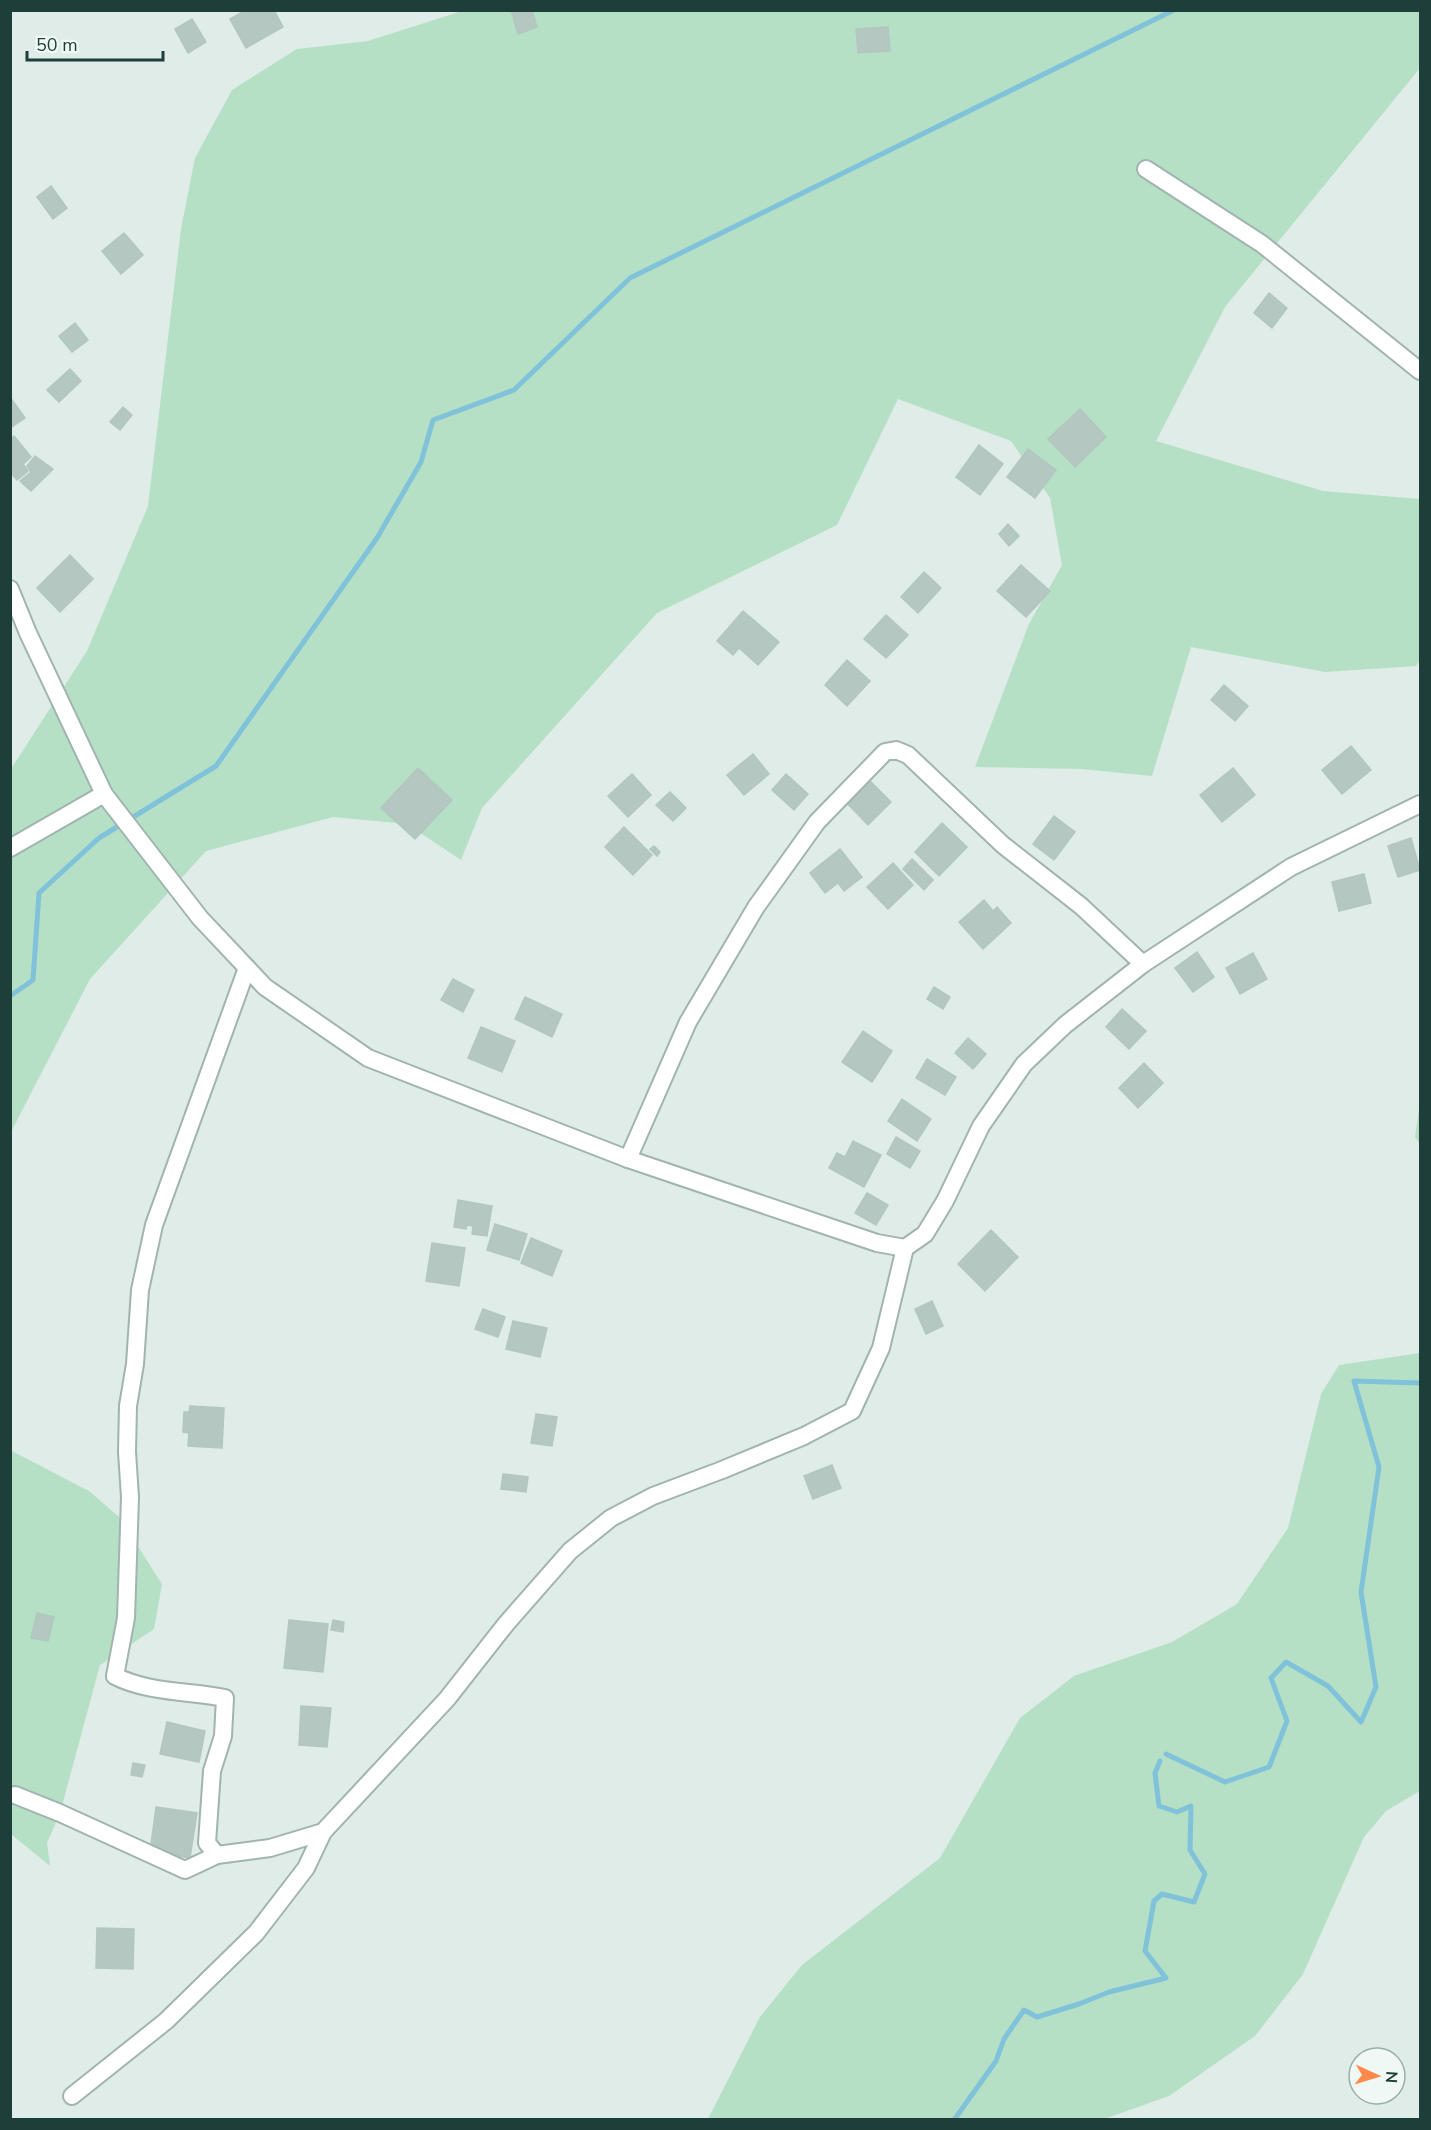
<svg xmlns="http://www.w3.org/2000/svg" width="1431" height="2130" viewBox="0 0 1431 2130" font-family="'Nunito Sans',sans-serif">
  <rect width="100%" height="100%" fill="#dfece8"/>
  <!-- green -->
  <g fill="#b5e0c5">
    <polygon points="462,11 1420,11 1420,68 1225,307 1156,441 1323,491 1420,499 1420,660 1416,666 1325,672 1191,647 1152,776 1081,769 975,767 1029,624 1062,565 1050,498 1011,441 898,399 837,525 657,613 482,808 461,860 407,824 333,817 206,851 90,979 11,1132 11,769 87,651 148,506 181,229 195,158 232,90 297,49 368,41"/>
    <polygon points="1420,1103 1420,1144 1415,1137"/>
    <polygon points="1420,1353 1420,1791 1386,1811 1364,1837 1303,1974 1255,2036 1169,2096 1104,2119 708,2119 760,2017 802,1965 940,1858 1020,1718 1074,1676 1172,1642 1237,1604 1288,1528 1321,1394 1339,1365"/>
    <polygon points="10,1450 89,1491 119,1517 162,1584 154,1629 100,1665 60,1813 47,1843 50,1866 11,1834"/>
  </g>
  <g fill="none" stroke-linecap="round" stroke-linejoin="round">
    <!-- stream -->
    <g stroke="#80c2d9" stroke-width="5">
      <polyline points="10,996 33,980 39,893 99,838 216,766 377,538 421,462 433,420 514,390 630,278 1174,10"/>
      <polyline points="1166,1754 1225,1782 1269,1767 1287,1721 1271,1678 1286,1662 1328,1686 1361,1722 1376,1687 1361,1592 1379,1467 1354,1381 1420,1383"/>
      <polyline points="954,2120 996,2061 1004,2039 1024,2010 1037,2017 1079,2004 1109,1992 1166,1978 1145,1951 1154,1901 1162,1894 1194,1902 1205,1874 1190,1850 1191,1806 1177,1812 1159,1806 1155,1773 1160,1761"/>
    </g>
  </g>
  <!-- building -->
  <g fill="#b4c7c1" stroke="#b1c7c0" stroke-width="1.5">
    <polygon points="246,10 274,10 283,27 246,48 230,19"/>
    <polygon points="511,10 532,10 537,27 518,34"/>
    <polygon points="192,19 206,42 188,53 175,29"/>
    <polygon points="888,27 890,51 858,53 856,29"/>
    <polygon points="51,186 67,208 53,219 37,197"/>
    <polygon points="124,233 143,255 121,274 102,251"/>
    <polygon points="1269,293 1287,308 1272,328 1254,313"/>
    <polygon points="75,323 88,340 72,352 59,336"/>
    <polygon points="70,369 81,381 59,402 47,390"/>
    <polygon points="10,397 25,418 10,428"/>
    <polygon points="123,407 132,415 120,430 110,422"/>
    <polygon points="1080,409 1106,437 1075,467 1048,439"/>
    <polygon points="14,436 31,457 23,464 28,471 17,480 10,472 10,439"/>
    <polygon points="979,445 1003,464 980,495 956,477"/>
    <polygon points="1028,449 1056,470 1035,498 1007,477"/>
    <polygon points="35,456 53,469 31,491 20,481 31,472 27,466"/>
    <polygon points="1008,524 1019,536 1009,546 999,534"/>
    <polygon points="70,555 93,579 60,612 37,588"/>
    <polygon points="1021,565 1050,591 1026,617 997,591"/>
    <polygon points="924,572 941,588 918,613 901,597"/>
    <polygon points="743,611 779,642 758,665 739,648 733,655 717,641"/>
    <polygon points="886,615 908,635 886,658 864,639"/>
    <polygon points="847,660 870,681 847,706 825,685"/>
    <polygon points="1224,685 1248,706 1235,721 1211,700"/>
    <polygon points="1351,746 1371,770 1342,794 1322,770"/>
    <polygon points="753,754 769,774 744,795 727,775"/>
    <polygon points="418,768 452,800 415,839 381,808"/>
    <polygon points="1233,768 1255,795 1222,822 1200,795"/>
    <polygon points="632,774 651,795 628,817 608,796"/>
    <polygon points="786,774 808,794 794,810 772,790"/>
    <polygon points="867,778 891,802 868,825 844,800"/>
    <polygon points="670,792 686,808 673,821 656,805"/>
    <polygon points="1054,816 1075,832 1054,860 1033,844"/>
    <polygon points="942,823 967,847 939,876 915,852"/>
    <polygon points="624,827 652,855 633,875 605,847"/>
    <polygon points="1411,838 1420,870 1398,877 1388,846"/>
    <polygon points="654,846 660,852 657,856 650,849"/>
    <polygon points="840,849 862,877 844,891 838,883 825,893 810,873"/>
    <polygon points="912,859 933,880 924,890 903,869"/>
    <polygon points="893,863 913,885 888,909 867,887"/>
    <polygon points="1364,874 1371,903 1339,911 1332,882"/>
    <polygon points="984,900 993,911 997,907 1011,923 983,949 959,922"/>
    <polygon points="1197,952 1214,977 1193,992 1175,968"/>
    <polygon points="1253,953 1267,979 1240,994 1226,968"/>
    <polygon points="453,979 474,990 463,1012 441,1000"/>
    <polygon points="934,987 950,997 943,1009 927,999"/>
    <polygon points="525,997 562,1014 552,1037 515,1019"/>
    <polygon points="1122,1009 1146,1031 1129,1049 1106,1027"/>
    <polygon points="481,1027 515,1041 502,1072 468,1058"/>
    <polygon points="863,1031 892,1051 872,1082 842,1062"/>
    <polygon points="968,1038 986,1054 973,1069 955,1053"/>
    <polygon points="927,1059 956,1077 945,1095 916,1078"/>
    <polygon points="1144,1063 1163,1083 1138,1108 1119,1088"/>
    <polygon points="902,1099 931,1119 917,1141 888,1121"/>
    <polygon points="896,1137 920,1151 910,1168 887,1154"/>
    <polygon points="853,1141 881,1155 864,1187 829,1168 837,1153 845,1157"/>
    <polygon points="867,1193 888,1205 876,1225 855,1213"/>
    <polygon points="458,1200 492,1206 487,1236 472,1234 473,1226 467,1225 466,1229 454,1227"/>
    <polygon points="495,1224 527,1234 519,1260 487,1250"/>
    <polygon points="991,1230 1018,1257 985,1291 958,1264"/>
    <polygon points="531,1238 562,1251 552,1276 521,1263"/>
    <polygon points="432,1243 465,1248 459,1286 426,1281"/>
    <polygon points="932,1301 943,1326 926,1334 915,1309"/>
    <polygon points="483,1309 505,1317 498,1337 475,1329"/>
    <polygon points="513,1321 547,1328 540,1357 506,1349"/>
    <polygon points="190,1406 224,1408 222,1448 188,1446 189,1433 183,1432 184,1412 189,1412"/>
    <polygon points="536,1414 557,1417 552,1446 531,1443"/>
    <polygon points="832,1465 841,1488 813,1499 804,1476"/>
    <polygon points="503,1474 528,1477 526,1492 501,1489"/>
    <polygon points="37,1613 54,1617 48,1641 31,1638"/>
    <polygon points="289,1620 328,1624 323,1672 284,1668"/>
    <polygon points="333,1620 344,1622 343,1632 331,1630"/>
    <polygon points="301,1706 331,1708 327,1747 299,1745"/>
    <polygon points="167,1722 205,1731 199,1762 160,1754"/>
    <polygon points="133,1763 145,1765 142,1777 131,1775"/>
    <polygon points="156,1807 197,1813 190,1858 150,1852"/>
    <polygon points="97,1928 134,1929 133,1969 96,1968"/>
  </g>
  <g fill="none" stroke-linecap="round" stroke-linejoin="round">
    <!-- street casing -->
    <g stroke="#a1b4b0" stroke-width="20">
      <g id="street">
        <polyline points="1146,169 1262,244 1420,371"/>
        <polyline points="10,589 28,633 104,794 200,918 265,987 368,1058 628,1159 877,1243 905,1248 925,1234 945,1201 981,1126 1024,1064 1065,1025 1143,964 1291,867 1420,804"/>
        <polyline points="10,848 104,794"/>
        <polyline points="628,1159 688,1022 756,907 817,822 885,752 896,750 908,755 1003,845 1081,906 1143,964"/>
        <polyline points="15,1795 60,1813 185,1870 217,1855 270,1848 323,1832 447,1699 506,1624 570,1551 611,1518 653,1496 722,1470 804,1436 852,1411 881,1348 905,1248"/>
        <path d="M217,1855L207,1843L212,1771L223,1736L225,1698C190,1691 148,1693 115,1676L126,1618L130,1497L127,1452L128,1406L135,1364L140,1290L154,1225L247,968"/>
        <polyline points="72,2096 166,2021 256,1933 306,1868 323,1832"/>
      </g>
    </g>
    <!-- street -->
    <use href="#street" stroke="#fff" stroke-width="16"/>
  </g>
  <!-- border -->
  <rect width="1431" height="2130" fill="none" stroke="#1e3e39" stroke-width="24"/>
  <!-- north arrow -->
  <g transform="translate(1377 2076) rotate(94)"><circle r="28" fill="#f0f8f5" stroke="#9caeaa" stroke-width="1.5"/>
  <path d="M0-4.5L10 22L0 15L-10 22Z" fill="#ff894a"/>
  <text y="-9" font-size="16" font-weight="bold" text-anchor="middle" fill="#1e3e39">N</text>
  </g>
  <!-- scale -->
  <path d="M27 51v9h136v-9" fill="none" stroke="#1e3e39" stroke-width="3"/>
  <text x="36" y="51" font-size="18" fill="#1e3e39" stroke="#f0f8f5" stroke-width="4.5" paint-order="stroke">50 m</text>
</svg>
